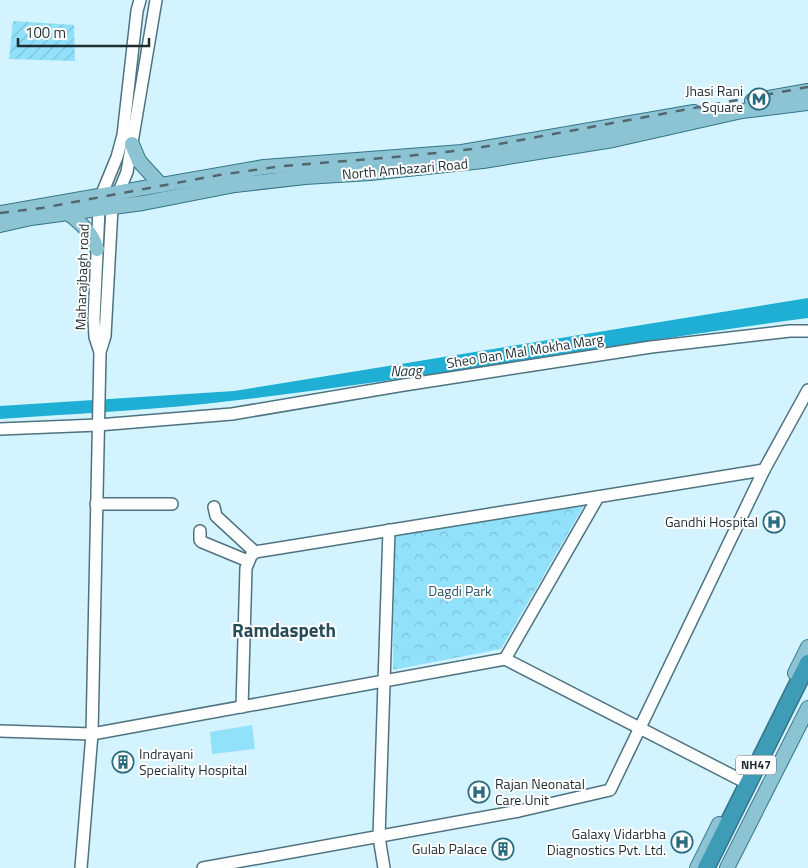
<svg xmlns="http://www.w3.org/2000/svg" width="808" height="868" viewBox="0 0 808 868" font-family="'Titillium Web',sans-serif">
  <defs>
    <pattern id="park-crowns" width="20" height="18" patternUnits="userSpaceOnUse" patternTransform="scale(1.25)"><rect width="20" height="18" fill="#91e1fb"/><path d="M2 6a3 3 0 1 1 6 0M12 15a3 3 0 1 1 6 0" fill="none" stroke="#7dc1d8"/></pattern>
    <pattern id="garden-furrows" width="10" height="10" patternUnits="userSpaceOnUse" patternTransform="scale(1.25)"><rect width="10" height="10" fill="#91e1fb"/><path d="M-1 1l2-2M0 10L10 0M9 11l2-2" fill="none" stroke="#7dc1d8"/></pattern>
  </defs>
  <rect width="100%" height="100%" fill="#d3f3ff"/>
  <!-- park -->
  <polygon fill="url(#park-crowns)" points="585,504 501,649 393,670 394,536"/>
  <!-- garden -->
  <polygon fill="url(#garden-furrows)" points="13,21 74,25 75,61 9,59"/>
  <!-- pitch -->
  <polygon fill="#91e1fb" points="252,725 255,749 212,754 210,732"/>
  <!-- water -->
  <path fill="#1fafd4" d="M808,298V318C606,345 406,382 204,404C136,411 68,414 0,419V406L234,391Z"/>
  <g fill="none" stroke-linecap="round" stroke-linejoin="round">
    <!-- minor casing -->
    <g stroke="#4e7380" stroke-width="14">
      <g id="minor">
        <polyline points="100,352 95,337 94,319 99,209 101,196 117,157 123,135 137,11 140,0"/>
        <polyline points="0,429 98,425 232,414 404,385 651,347 790,331 808,331"/>
        <polyline points="96,504 172,504"/>
        <polyline points="214,507 216,516 255,552"/>
        <polyline points="200,531 200,540 202,542 248,561"/>
        <polyline points="505,659 741,780"/>
        <polyline points="242,707 246,568 251,556 255,552 764,470"/>
        <polyline points="0,731 92,734 505,659 598,497"/>
        <polyline points="81,868 92,734 100,352 105,336 112,208 127,172 156,0"/>
        <polyline points="203,868 519,811 610,790 764,470 808,390"/>
        <polyline points="384,868 379,837 389,530"/>
      </g>
    </g>
    <!-- major casing -->
    <g stroke="#337588" stroke-width="16">
      <g id="major">
        <polyline points="752,101 808,91"/>
        <polyline points="132,144 139,161 161,185"/>
        <polyline points="0,213 264,167 462,152 694,112"/>
        <path d="M69,214C82,224 92,233 97,249"/>
        <polyline points="0,225 31,218 143,203 235,185 305,177 370,173 483,161 613,140 742,111 808,103"/>
        <polyline points="795,673 808,647"/>
        <polyline points="697,868 719,824"/>
        <polyline points="727,868 808,708"/>
      </g>
    </g>
    <!-- highway casing -->
    <g stroke="#337588" stroke-width="19">
      <polyline id="highway" points="706,868 808,663"/>
    </g>
    <!-- minor -->
    <use href="#minor" stroke="#fff" stroke-width="11"/>
    <!-- major -->
    <use href="#major" stroke="#8cc4d4" stroke-width="14"/>
    <!-- highway -->
    <use href="#highway" stroke="#3f9cb7" stroke-width="16"/>
    <!-- rail -->
    <polyline stroke="#52676e" stroke-width="2.5" stroke-dasharray="9 9" stroke-linecap="butt" points="0,213 42,208 219,175 283,166 408,156 472,149 808,87"/>
  </g>
  <!-- icons -->
  <defs>
    <g id="metro-ring" transform="scale(1.125)"><circle r="9.5" fill="#fff" stroke="#2a6b7f" stroke-width="1.5"/><path d="M-5.5 5V-5H-3L0 0L3-5H5.5V5H3V-.5L0 4L-3-.5V5Z" fill="#2a6b7f"/></g>
    <g id="hospital-ring" transform="scale(1.125)"><circle r="9.5" fill="#fff" stroke="#2a6b7f" stroke-width="1.5"/><path d="M-5-5h3v3.5h4V-5h3V5h-3V1.5h-4V5h-3Z" fill="#2a6b7f"/></g>
    <g id="building-ring" transform="scale(1.125)"><circle r="9.5" fill="#fff" stroke="#2a6b7f" stroke-width="1.5"/><path d="M-4-6H4V6H1V3H-1V6H-4ZM-2.5-4.3h1.7v1.8h-1.7ZM.8-4.3h1.7v1.8H.8ZM-2.5-1h1.7V.8h-1.7ZM.8-1h1.7V.8H.8Z" fill="#2a6b7f"/></g>
  </defs>
  <g fill-rule="evenodd">
    <use href="#metro-ring" x="759" y="99"/>
    <use href="#hospital-ring" x="774" y="522"/>
    <use href="#building-ring" x="123" y="762"/>
    <use href="#hospital-ring" x="479" y="792"/>
    <use href="#hospital-ring" x="682" y="842"/>
    <use href="#building-ring" x="503" y="849"/>
  </g>
  <g text-anchor="middle" stroke-width="4" stroke-linejoin="round" paint-order="stroke">
    <!-- shield labels -->
    <rect fill="#fff" stroke="#616c70" stroke-width="1" x="736" y="755.5" width="40" height="19" rx="4"/>
    <g font-size="12" font-weight="bold" fill="#1d2d32">
      <text x="756" y="769">NH47</text>
    </g>
    <!-- poi labels -->
    <g font-size="14" fill="#1d2d32" stroke="#fff" text-anchor="end">
      <text x="743" y="96">Jhasi Rani<tspan x="743" dy="16">Square</tspan></text>
      <text x="758" y="527">Gandhi Hospital</text>
      <text x="139" y="759" text-anchor="start">Indrayani<tspan x="139" dy="16">Speciality Hospital</tspan></text>
      <text x="495" y="789" text-anchor="start">Rajan Neonatal<tspan x="495" dy="16">Care Unit</tspan></text>
      <text x="666" y="839">Galaxy Vidarbha<tspan x="666" dy="16">Diagnostics Pvt. Ltd.</tspan></text>
      <text x="487" y="854">Gulab Palace</text>
    </g>
    <!-- street labels -->
    <g font-size="14" fill="#1d2d32" stroke="#fff">
      <text transform="translate(405 169) rotate(-5)" y="5">North Ambazari Road</text>
      <text transform="translate(82 277) rotate(-88)" y="5">Maharajbagh road</text>
      <text transform="translate(525 351) rotate(-9)" y="5">Sheo Dan Mal Mokha Marg</text>
    </g>
    <!-- park labels -->
    <g font-size="14" fill="#245868" stroke="#fff">
      <text x="460" y="596">Dagdi Park</text>
    </g>
    <!-- water labels -->
    <g font-size="15" font-style="italic" fill="#1f353c" stroke="#fff">
      <text transform="translate(406 371) rotate(-2)" y="5">Naag</text>
    </g>
    <!-- district labels -->
    <g font-size="19" font-weight="bold" fill="#274c58" stroke="#fff">
      <text x="284" y="637">Ramdaspeth</text>
    </g>
  </g>
  <!-- scale -->
  <path d="M18 38v8h131v-8" fill="none" stroke="#1d2d32" stroke-width="2.5"/>
  <text x="25" y="38" font-size="15" fill="#1d2d32" stroke="#ffffff" stroke-width="4" paint-order="stroke">100 m</text>
</svg>
